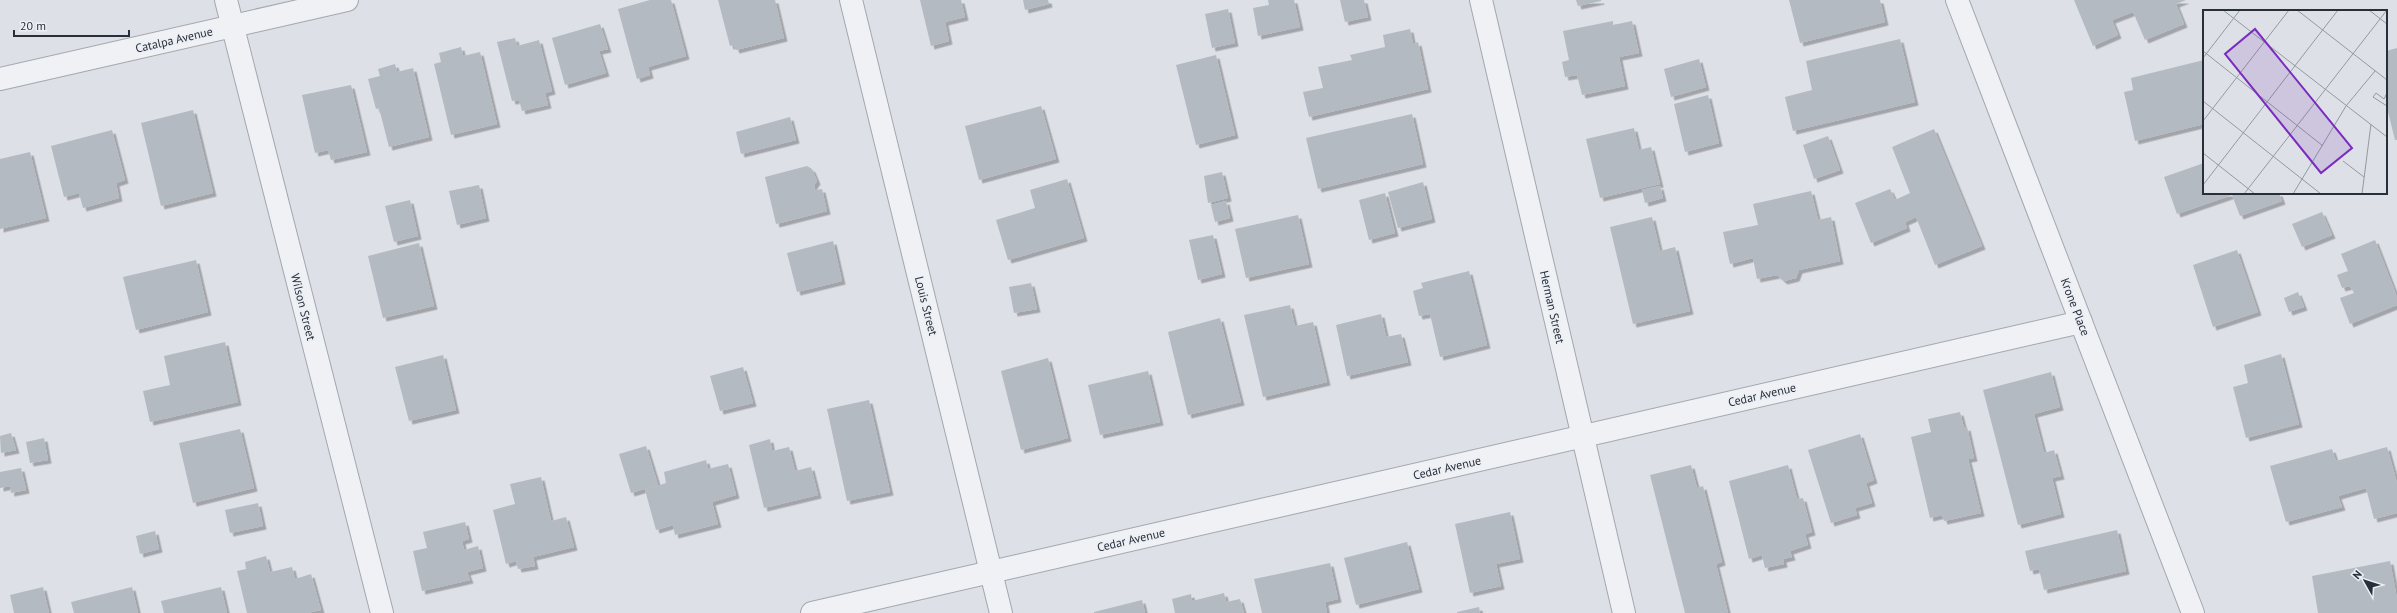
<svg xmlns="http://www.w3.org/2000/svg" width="2397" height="613" viewBox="0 0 2397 613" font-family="'PT Sans',sans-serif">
  <defs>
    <filter id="shadow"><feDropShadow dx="3.5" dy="3.5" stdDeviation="0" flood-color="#0004"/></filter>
  </defs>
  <rect width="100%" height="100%" fill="#dde0e6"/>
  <!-- building -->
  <g fill="#b4bac2" filter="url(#shadow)">
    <polygon points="650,0 671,0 686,56 648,67 650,75 637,79 618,9"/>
    <polygon points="718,0 775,0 784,38 736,50 734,45 730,46"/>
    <polygon points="920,0 961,0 965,17 945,22 949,41 931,46"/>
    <polygon points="1023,0 1048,0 1049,4 1025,10"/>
    <polygon points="1268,0 1294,0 1300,27 1258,36 1253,8 1269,5"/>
    <polygon points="1340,0 1364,0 1368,17 1345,22"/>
    <polygon points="1576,0 1601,0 1601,1 1578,6"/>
    <polygon points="1789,0 1880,0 1885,22 1800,43"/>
    <polygon points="2074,0 2186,0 2176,4 2184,24 2145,40 2133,12 2112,20 2118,35 2093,46"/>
    <polygon points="1228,9 1235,43 1212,48 1205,14"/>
    <polygon points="1613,21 1613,25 1632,21 1639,53 1619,57 1625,86 1582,95 1577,75 1565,77 1562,62 1569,60 1563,31"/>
    <polygon points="600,24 608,49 599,51 606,73 565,85 552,38"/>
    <polygon points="1410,29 1413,44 1418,42 1428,89 1309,117 1303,92 1323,88 1318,67 1352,60 1350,55 1385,47 1383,35"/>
    <polygon points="515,38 517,46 539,40 552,91 545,93 548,105 522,111 519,100 512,101 497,42"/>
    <polygon points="1900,39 1915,102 1793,131 1785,97 1812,90 1806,61"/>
    <polygon points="461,47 463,56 480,52 497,124 451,135 434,64 441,62 439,53"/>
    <polygon points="2397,48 2397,140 2395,140 2386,104 2386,51"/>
    <polygon points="1216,55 1235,135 1196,145 1176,65"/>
    <polygon points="1699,59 1706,87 1671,97 1664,69"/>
    <polygon points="2204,60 2204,124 2135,141 2124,92 2133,90 2131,78"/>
    <polygon points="395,64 397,72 413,68 429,137 389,147 379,108 376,109 368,79 380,76 378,69"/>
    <polygon points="351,85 367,152 331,160 328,150 315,153 302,95"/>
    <polygon points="1708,95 1719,143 1685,152 1674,104"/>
    <polygon points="1041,106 1056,159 979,180 965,126"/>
    <polygon points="193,110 213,193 161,206 141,123"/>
    <polygon points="1412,114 1423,164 1318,189 1306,138"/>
    <polygon points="790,117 796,140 741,154 736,132"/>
    <polygon points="1634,128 1639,150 1651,147 1660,184 1600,198 1586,139"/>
    <polygon points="1934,129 1982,246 1935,265 1916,217 1905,222 1907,228 1871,243 1855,203 1890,189 1895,200 1910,193 1892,147"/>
    <polygon points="112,130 125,180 116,183 119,198 83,208 79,193 64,197 51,146"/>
    <polygon points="1828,136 1840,170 1814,179 1803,145"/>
    <polygon points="30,152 46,218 0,229 0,159"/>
    <polygon points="2204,163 2204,193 2279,193 2282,201 2240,216 2232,195 2177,214 2164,177"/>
    <polygon points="807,166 812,169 817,181 814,185 815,190 822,189 827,211 776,224 765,177"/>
    <polygon points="1222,172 1228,198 1208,203 1204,176"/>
    <polygon points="1067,179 1084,238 1008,260 996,220 1035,208 1030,190"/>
    <polygon points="1423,182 1432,219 1398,228 1388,192"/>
    <polygon points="479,185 486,218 457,225 449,191"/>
    <polygon points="1660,186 1663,198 1645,203 1642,190"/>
    <polygon points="1811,191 1818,220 1831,217 1840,261 1799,270 1796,278 1784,281 1777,275 1757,279 1753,258 1730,264 1723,232 1758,225 1753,204"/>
    <polygon points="1385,193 1395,233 1369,240 1359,200"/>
    <polygon points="410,200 418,236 394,242 385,206"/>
    <polygon points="1226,201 1230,218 1215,222 1211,205"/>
    <polygon points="2322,212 2332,235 2302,247 2292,224"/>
    <polygon points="1298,215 1309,264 1246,278 1235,229"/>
    <polygon points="1652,217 1660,251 1675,247 1690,311 1633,324 1610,227"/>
    <polygon points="1213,235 1222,274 1198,280 1189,240"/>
    <polygon points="2375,240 2397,297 2397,305 2350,324 2340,298 2354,293 2350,286 2342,288 2337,275 2348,271 2341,254"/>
    <polygon points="833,241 842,281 797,292 787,253"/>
    <polygon points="419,243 434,306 383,318 368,256"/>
    <polygon points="2237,250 2258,312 2213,327 2193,265"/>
    <polygon points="196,260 208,312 136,330 123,277"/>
    <polygon points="1469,271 1487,345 1440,357 1430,314 1419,316 1413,291 1423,288 1421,283"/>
    <polygon points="1031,283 1037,309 1014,313 1009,287"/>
    <polygon points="2298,292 2304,307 2289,312 2284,298"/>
    <polygon points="1290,305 1295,326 1313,322 1327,382 1263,397 1244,315"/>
    <polygon points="1381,314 1386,337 1401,334 1408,362 1347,376 1336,325"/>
    <polygon points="1220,318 1241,402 1188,415 1168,332"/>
    <polygon points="225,342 238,402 150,422 143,391 170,385 164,356"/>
    <polygon points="2281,354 2299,424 2246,438 2233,387 2248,383 2244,365"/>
    <polygon points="443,355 456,410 409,421 395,367"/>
    <polygon points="1048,358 1068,438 1021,450 1001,371"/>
    <polygon points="743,367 753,403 720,411 710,376"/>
    <polygon points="1148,371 1160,422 1100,435 1088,385"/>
    <polygon points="2051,372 2060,407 2034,414 2044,453 2054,450 2061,476 2052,478 2061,514 2018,525 1983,390"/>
    <polygon points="869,400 890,492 847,501 827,409"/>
    <polygon points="1960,412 1964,428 1967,427 1974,458 1968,459 1981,513 1944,521 1942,515 1930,518 1911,437 1931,432 1928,419"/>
    <polygon points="240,429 254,488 193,503 179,443"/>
    <polygon points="11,433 16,450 1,453 0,436"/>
    <polygon points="1860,434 1874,480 1866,483 1872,503 1855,508 1857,515 1831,523 1808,450"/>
    <polygon points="44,438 48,460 30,463 26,442"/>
    <polygon points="770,439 772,451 789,447 795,471 811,467 818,495 764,508 749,445"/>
    <polygon points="646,446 658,485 631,493 619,454"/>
    <polygon points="2387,447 2397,483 2397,513 2374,519 2366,488 2338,496 2342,507 2286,522 2270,466 2332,449 2336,461"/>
    <polygon points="706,460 708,469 728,464 736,495 712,502 718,524 675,535 673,525 656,530 645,490 666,483 664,472"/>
    <polygon points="1691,465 1697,488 1703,486 1722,562 1716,564 1728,613 1685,613 1650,475"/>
    <polygon points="1788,465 1797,499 1803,498 1812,532 1805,534 1808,545 1790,551 1792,557 1783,559 1784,564 1765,568 1762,555 1749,559 1729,481"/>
    <polygon points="21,468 26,490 11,493 10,486 0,488 0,472"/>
    <polygon points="541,477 551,521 566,517 574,547 533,557 535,566 518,569 516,561 506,564 493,510 515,504 510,484"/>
    <polygon points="258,503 263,526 230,533 225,510"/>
    <polygon points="1510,512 1520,559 1496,564 1501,586 1470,593 1455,524"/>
    <polygon points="465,522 469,539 462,541 464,550 478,546 483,568 467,572 470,580 422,591 413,551 427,548 423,532"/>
    <polygon points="2117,530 2126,571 2044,590 2039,569 2030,571 2025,551"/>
    <polygon points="155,531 159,549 140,554 136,536"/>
    <polygon points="1407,542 1419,589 1356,605 1344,558"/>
    <polygon points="266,556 270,572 292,567 295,579 311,574 321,610 307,613 247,613 237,571 246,569 245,562"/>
    <polygon points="2390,561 2397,599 2397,613 2318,613 2312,576"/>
    <polygon points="1330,563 1338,599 1325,602 1327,613 1262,613 1254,579"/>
    <polygon points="43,587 49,613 14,613 10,595"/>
    <polygon points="132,587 138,613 74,613 71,602"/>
    <polygon points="221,587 227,613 164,613 161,601"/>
    <polygon points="1224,593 1226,602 1240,599 1244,613 1175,613 1172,599 1191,594 1192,601"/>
    <polygon points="1142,600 1145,613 1094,613 1094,612"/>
    <polygon points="1479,607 1480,613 1457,613 1457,612"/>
  </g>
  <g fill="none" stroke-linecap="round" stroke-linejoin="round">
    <!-- minor casing -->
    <g stroke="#a3a7af" stroke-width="24">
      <g id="minor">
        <polyline points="226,0 382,613"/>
        <polyline points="851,0 1001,613"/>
        <polyline points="1481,0 1624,613"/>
        <polyline points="1957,0 2193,613"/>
        <polyline points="0,79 347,0"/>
        <polyline points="812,613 2081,322"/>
      </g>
    </g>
    <!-- minor -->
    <use href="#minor" stroke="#eff1f4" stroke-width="22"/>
  </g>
  <g text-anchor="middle" stroke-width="3.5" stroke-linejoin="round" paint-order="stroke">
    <!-- street labels -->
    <g font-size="12" fill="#272f3b" stroke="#eceff4">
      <text transform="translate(174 40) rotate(-13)" y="4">Catalpa Avenue</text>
      <text transform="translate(926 306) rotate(76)" y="4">Louis Street</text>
      <text transform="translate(303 307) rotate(76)" y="4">Wilson Street</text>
      <text transform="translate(1552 307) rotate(77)" y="4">Herman Street</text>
      <text transform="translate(2075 307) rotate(69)" y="4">Krone Place</text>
      <text transform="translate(1762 395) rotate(-13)" y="4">Cedar Avenue</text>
      <text transform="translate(1447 468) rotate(-13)" y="4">Cedar Avenue</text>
      <text transform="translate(1131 540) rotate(-13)" y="4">Cedar Avenue</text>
    </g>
  </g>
  <!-- overview -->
  <g transform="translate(2203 10)">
    <rect width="184" height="184" fill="#dde0e6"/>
    <path fill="none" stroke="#9499a2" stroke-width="1" d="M20,0L184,127M94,0L184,70M166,0L184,14M0,41L120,136M0,48L37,0M184,83L181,89L173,83L170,87L184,96M0,91L118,184M0,111L86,0M0,143L52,184M140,151L161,167M0,175L135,0M41,184L184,0M90,184L143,96L172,61M159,184L168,114"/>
    <path fill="#7b2cbf" fill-opacity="0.15" stroke="#7b2cbf" stroke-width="2" d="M52,19L149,138L118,163L22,44Z"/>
    <rect width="184" height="184" fill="none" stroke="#272f3b" stroke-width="2"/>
  </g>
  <!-- north arrow -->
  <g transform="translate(2365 581) rotate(309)" stroke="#eceff4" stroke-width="3" paint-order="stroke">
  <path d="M0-3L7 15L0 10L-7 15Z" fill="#272f3b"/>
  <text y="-6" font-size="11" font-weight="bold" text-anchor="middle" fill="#272f3b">N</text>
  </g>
  <!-- scale -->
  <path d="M14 30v6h115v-6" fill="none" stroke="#272f3b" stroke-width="2"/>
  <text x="20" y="30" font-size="12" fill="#272f3b" stroke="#eceff4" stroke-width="3" paint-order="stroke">20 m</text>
</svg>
